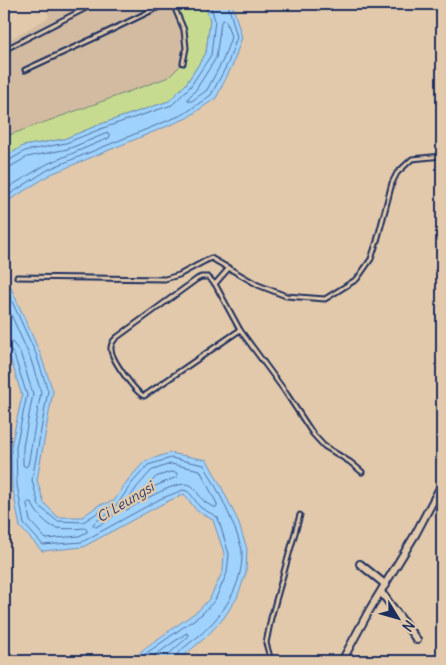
<svg xmlns="http://www.w3.org/2000/svg" width="446" height="665" viewBox="0 0 446 665" font-family="Delius,sans-serif">
  <rect width="100%" height="100%" fill="#e3c9ab"/>
  <filter id="ink" filterUnits="userSpaceOnUse"><feTurbulence type="fractalNoise" baseFrequency=".02" numOctaves="2"/><feDisplacementMap in="SourceGraphic" scale="10" xChannelSelector="R" yChannelSelector="G"/><feConvolveMatrix kernelMatrix="1 2 1 2 8 2 1 2 1" color-interpolation-filters="sRGB"/></filter>
  <g filter="url(#ink)">
    <!-- built -->
    <polygon fill="#d2bba1" points="44,4 171,4 184,30 186,48 183,63 169,77 4,137 4,43 49,17"/>
    <!-- green -->
    <polygon fill="#c7db90" stroke="#718577" points="171,4 205,4 210,20 206,53 186,84 169,101 101,124 64,139 23,146 4,158 4,137 169,77 183,63 186,48 184,30"/>
    <!-- water -->
    <g fill="#9fd2fd" stroke="#6a91bd">
      <polygon points="205,4 232,4 242,37 233,64 216,98 187,118 51,174 8,201 4,209 4,158 23,146 64,139 101,124 169,101 186,84 206,53 210,20"/>
      <polygon points="4,272 40,353 53,391 37,480 44,503 58,517 82,517 99,505 114,501 128,480 145,461 170,453 207,460 220,484 238,521 247,549 246,573 237,598 223,619 205,638 177,661 131,661 145,648 199,610 210,598 223,571 224,553 213,520 197,511 184,494 162,504 83,547 42,551 20,527 12,485 11,446 22,396 10,357 4,349"/>
    </g>
    <g fill="none" stroke-linecap="round" stroke-linejoin="round">
      <!-- shore -->
      <g stroke="#50709e" stroke-width="1">
        <polygon points="223,20 226,21 231,37 223,60 207,90 192,101 189,101 188,100 188,98 195,91 216,58 221,22"/>
        <polyline points="4,162 8,161 25,151 66,143 103,128 172,105 190,87 211,55 215,20 210,4"/>
        <polyline points="4,168 10,167 27,157 68,149 105,134 108,133 110,135 109,138 47,164 4,190"/>
        <polyline points="4,198 49,169 184,114 211,95 228,63 237,37 228,4"/>
        <path d="M4,284L36,354L48,391L32,480L39,506L57,521L83,522L102,510L117,505L132,483L148,465L171,458L204,465C217,488 229,512 238,537C239,542 242,547 242,552C243,585 224,614 200,635C193,641 175,652 174,661"/>
        <polyline points="4,299 30,357 41,392 28,465 26,467 23,465 23,447 33,394 20,352 12,342 4,340"/>
        <path d="M4,347L9,348L14,355L27,395L16,447L17,485L24,524L43,545L82,542L160,499L183,490C192,491 194,501 200,507C206,512 213,513 218,518L229,554L227,573L215,600L202,614L148,652L138,661"/>
        <path d="M171,464L200,470L217,504V507H214C211,506 207,504 204,501C199,497 197,490 192,486C180,477 139,503 127,510L124,509V506L137,487L151,471Z"/>
        <polygon points="171,472 177,473 177,477 153,487 150,486 150,483 156,477"/>
        <path d="M29,502L32,503C34,511 48,526 56,528C65,529 76,529 85,528L87,530V532L79,536L46,539L30,521L27,504Z"/>
        <polygon points="110,514 113,515 112,518 96,527 93,526 94,523 104,516"/>
        <polyline points="147,661 185,634 187,633 188,635 188,637 171,652 168,656 168,661"/>
      </g>
      <!-- lane casing -->
      <g stroke="#1b2f5e" stroke-width="7">
        <g id="lane">
          <polyline points="173,4 184,30 186,48 183,63"/>
          <polyline points="4,50 94,4"/>
          <polyline points="25,70 101,35 165,4"/>
          <polyline points="229,268 215,284 240,330 284,390 313,434 324,446 350,462 362,472"/>
          <polyline points="17,277 165,279 179,275 205,261 211,258 258,285 286,296 325,299 357,279 371,259 377,241 392,183 397,173 412,159 442,156"/>
          <path d="M215,284L208,277H201L197,279L116,338C113,341 111,344 111,348C110,358 135,392 144,396L240,330"/>
          <polyline points="271,661 266,643 271,618 300,515"/>
        </g>
      </g>
      <!-- street casing -->
      <g stroke="#1b2f5e" stroke-width="10">
        <g id="street">
          <polyline points="360,564 386,585"/>
          <polyline points="381,592 417,640"/>
          <polyline points="342,661 370,609 415,535 442,484"/>
        </g>
      </g>
      <!-- lane -->
      <use href="#lane" stroke="#e3c9ab" stroke-width="3"/>
      <!-- street -->
      <use href="#street" stroke="#e3c9ab" stroke-width="6"/>
    </g>
  </g>
  <g text-anchor="middle" stroke-width="4.5" stroke-linejoin="round" paint-order="stroke">
    <!-- water labels -->
    <g font-size="14" font-style="italic" fill="#283f6e" stroke="#e3c9ab">
      <text transform="translate(125 502) rotate(-31)" y="5">Ci Leungsi</text>
    </g>
  </g>
  <!-- margin -->
  <rect width="446" height="665" fill="none" stroke="#e3c9ab" stroke-width="20"/>
  <rect x="10" y="10" width="426" height="645" fill="none" stroke="#1b2f5e" stroke-width="2" filter="url(#ink)"/>
  <!-- north arrow -->
  <g transform="translate(398 618) rotate(127)" stroke="#e3c9ab" stroke-width="4" paint-order="stroke">
  <path d="M0-4L9 19L0 12L-9 19Z" fill="#1b2f5e"/>
  <text y="-8" font-size="14" font-weight="bold" text-anchor="middle" fill="#1b2f5e">N</text>
  </g>
</svg>
